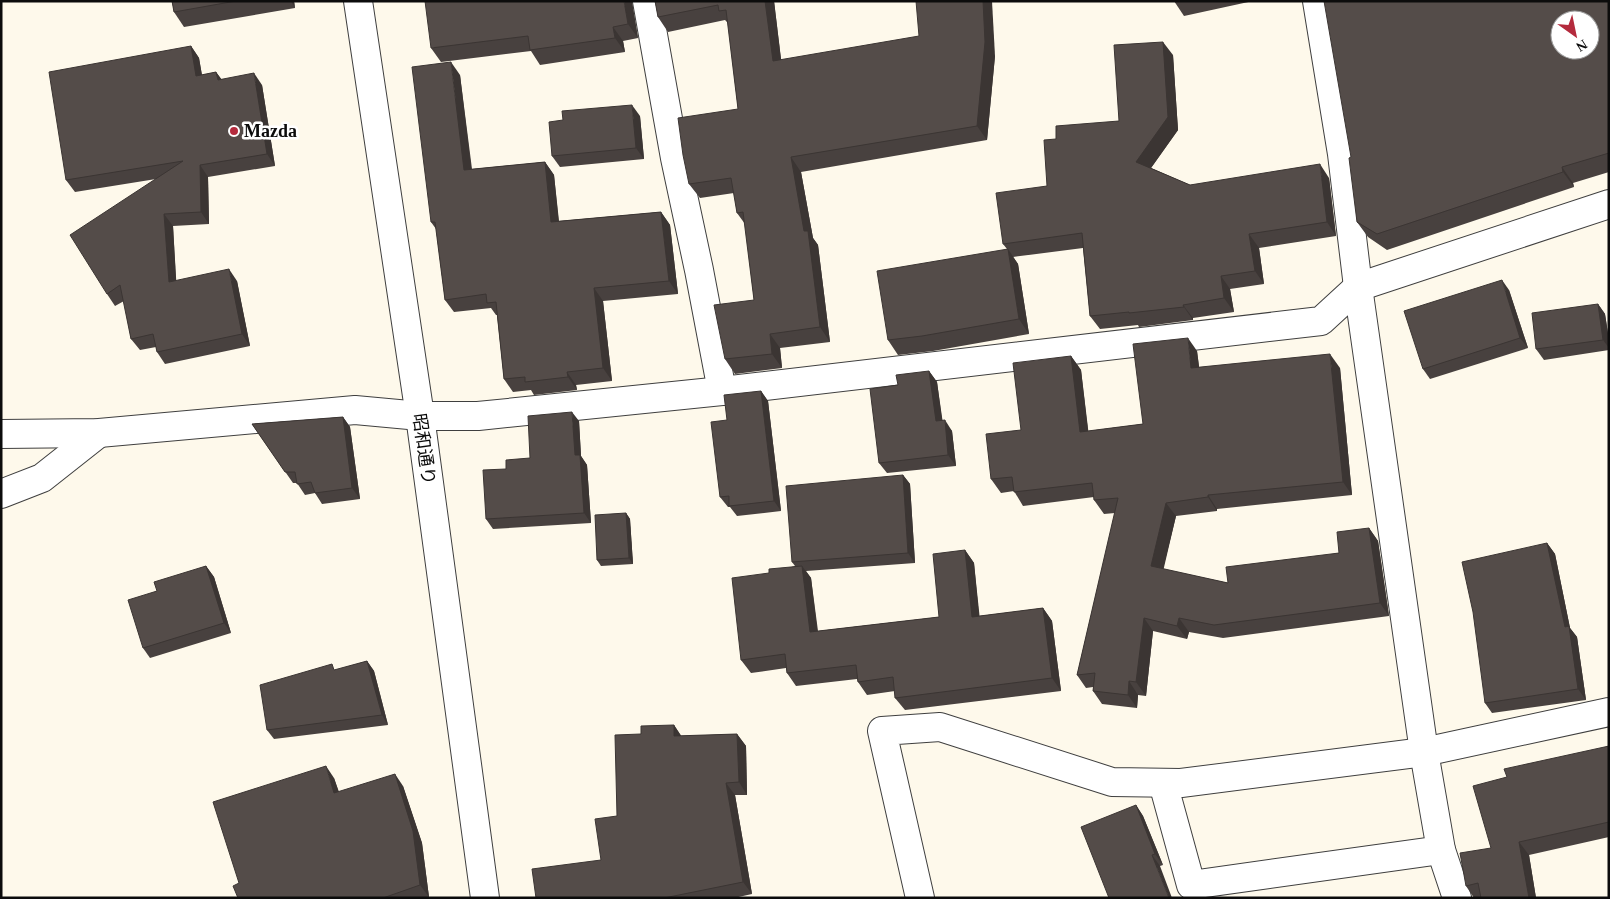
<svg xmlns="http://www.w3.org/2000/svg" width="1610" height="899" viewBox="0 0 1610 899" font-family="'Times New Roman','Noto Sans JP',serif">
  <rect width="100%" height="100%" fill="#fef9eb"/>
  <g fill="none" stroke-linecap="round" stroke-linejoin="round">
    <!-- minor casing -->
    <g stroke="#3f3f3f" stroke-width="30">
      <g id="minor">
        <polyline points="358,1 420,416 485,898"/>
        <polyline points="647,1 675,158 699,270 722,391"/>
        <polyline points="1317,1 1342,154 1358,287 1424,752 1441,850 1457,898"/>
        <polyline points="1,434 99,433 355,410 420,416 478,416 722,391 1321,321 1358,287 1609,204"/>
        <polyline points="1,494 42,478 99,433"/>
        <polyline points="1163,783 1191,885 1441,850"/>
        <polyline points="920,898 882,731 940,727 1112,782 1181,783 1424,752 1609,712"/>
      </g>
    </g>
    <!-- minor -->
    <use href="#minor" stroke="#fff" stroke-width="28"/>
  </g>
  <!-- wall -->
  <g fill="#48413f">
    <polygon points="172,1 294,1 295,8 184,27 174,12"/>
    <polygon points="655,1 774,1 781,60 995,56 987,140 801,172 813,238 818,245 830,342 780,348 782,368 735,374 725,359 754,300 745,224 737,213 734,193 700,198 689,184 738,109 728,23 725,20 668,32 658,17"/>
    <polygon points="1174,1 1253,1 1184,16"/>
    <polygon points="1609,1 1609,172 1573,183 1574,187 1387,250 1368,237 1357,222 1351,157"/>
    <polygon points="632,4 638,38 623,41 625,52 540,65 531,51 441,62 431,48"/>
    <polygon points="191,46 199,58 202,75 216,72 221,79 262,85 275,166 208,177 209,224 173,226 176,281 237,281 250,346 165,364 157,352 156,347 140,350 131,339 124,301 115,306 107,294 156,179 75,192 66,180"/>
    <polygon points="1173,55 1178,130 1151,168 1190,185 1329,178 1336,236 1259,248 1264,284 1230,289 1234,312 1193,318 1193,320 1139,327 1138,325 1100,329 1090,316 1083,248 1013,257 1018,264 1029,334 933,351 898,355 888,340 1007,249 1003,244 1047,186 1056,139 1119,121"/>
    <polygon points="460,75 472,169 545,162 554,175 559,221 661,212 670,225 678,294 603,301 612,381 576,385 577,390 534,395 531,390 513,392 504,379 497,315 496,315 491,308 454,312 445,300 436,229 431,222"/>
    <polygon points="640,116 644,159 560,167 552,156"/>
    <polygon points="1509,290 1528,348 1430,379 1423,369"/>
    <polygon points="1598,304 1605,314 1609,340 1609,350 1544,360 1536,349"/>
    <polygon points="1197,351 1199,367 1340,368 1352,495 1217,509 1217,511 1176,516 1163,569 1228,583 1339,553 1369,528 1378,541 1389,616 1223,638 1189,632 1187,639 1153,631 1146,696 1138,695 1137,708 1102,704 1093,691 1093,687 1086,688 1077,675 1115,513 1104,514 1094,500 1094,497 1023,506 1014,491 1001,493 991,479 1021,430 1071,356 1081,370 1088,431 1143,424"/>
    <polygon points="929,371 937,382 942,420 952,431 956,466 887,473 879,463 898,385"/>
    <polygon points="761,391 768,401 781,511 737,516 730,507 728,507 720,497 727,420"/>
    <polygon points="343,417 350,427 360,499 322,504 315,493 305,495 297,483 293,483 252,424"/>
    <polygon points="579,421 581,456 587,465 591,523 493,529 486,519 506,469 530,458"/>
    <polygon points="903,475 910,484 915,563 806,571 811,578 818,631 939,617 965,550 974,563 979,616 1043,608 1052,621 1061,691 905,710 895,698 895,691 867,695 858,682 857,679 796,686 787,673 786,668 751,673 741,660 769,573 795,566 792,562"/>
    <polygon points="626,513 630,519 633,564 601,566 597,560"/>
    <polygon points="1547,543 1555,554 1570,628 1577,637 1586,700 1492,713 1485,703"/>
    <polygon points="206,566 214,577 231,633 150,658 143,648 157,591"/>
    <polygon points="367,661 374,671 388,725 274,739 267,730 336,670"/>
    <polygon points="674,725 681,736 737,734 746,746 747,795 735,795 752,894 734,898 536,898 601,860 617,816 641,734"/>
    <polygon points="1609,746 1609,837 1529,855 1536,898 1474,898 1466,886 1491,848 1507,777"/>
    <polygon points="334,778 339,792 403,786 422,843 429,897 238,898 239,883"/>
    <polygon points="1136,805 1143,816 1163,865 1160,866 1109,898"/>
  </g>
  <!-- shaded-wall -->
  <g fill="#3b3533">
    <polygon points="291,1 294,1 295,8"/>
    <polygon points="624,1 632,1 638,38 628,24"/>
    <polygon points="765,1 774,1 783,75 773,61"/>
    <polygon points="983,1 992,1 995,56 987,140 977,126"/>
    <polygon points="613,27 623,41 625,52 615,38"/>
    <polygon points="1163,42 1173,55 1178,130 1146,175 1136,162"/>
    <polygon points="191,46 199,58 204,88 196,76"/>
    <polygon points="451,62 460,75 473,183 464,170"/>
    <polygon points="216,72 225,84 218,80"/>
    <polygon points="254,73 262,85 275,166 267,154"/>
    <polygon points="632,105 640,116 644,159 636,148"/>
    <polygon points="791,157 801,172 813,238 818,245 830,342 820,327"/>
    <polygon points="545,162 554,175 560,235 551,222"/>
    <polygon points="1320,164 1329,178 1336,236 1327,222"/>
    <polygon points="200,165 208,177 209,224 201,212"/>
    <polygon points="1562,167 1573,183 1574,187 1563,172"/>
    <polygon points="661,212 670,225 678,294 669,281"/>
    <polygon points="164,214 173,226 177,294 169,282"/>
    <polygon points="1249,234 1259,248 1264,284 1255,271"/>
    <polygon points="1008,249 1018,264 1029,334 1019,319"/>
    <polygon points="229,269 237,281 250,346 242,334"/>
    <polygon points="1221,276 1230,289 1234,312 1224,298"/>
    <polygon points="1502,280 1509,290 1528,348 1520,338"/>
    <polygon points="594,288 603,301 612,381 603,368"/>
    <polygon points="1598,304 1605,314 1609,340 1609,348 1603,340"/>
    <polygon points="1183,305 1193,318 1193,320 1184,307"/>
    <polygon points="770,334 780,348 782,368 772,354"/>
    <polygon points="1188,338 1197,351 1201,382 1191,368"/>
    <polygon points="1330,354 1340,368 1352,495 1343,482"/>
    <polygon points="1071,356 1081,370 1090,445 1080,432"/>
    <polygon points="929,371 937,382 944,431 936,421"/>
    <polygon points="567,372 576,385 577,390 568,377"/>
    <polygon points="761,391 768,401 781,511 774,501"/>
    <polygon points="572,412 579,421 581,456 587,465 591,523 584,513 575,455"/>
    <polygon points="343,417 350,427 360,499 352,488"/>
    <polygon points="945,420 952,431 956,466 948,455"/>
    <polygon points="903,475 910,484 915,563 908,553"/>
    <polygon points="1208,495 1217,509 1217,511 1208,497"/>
    <polygon points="1166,503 1176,516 1161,580 1151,566"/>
    <polygon points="626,513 630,519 633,564 629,558"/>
    <polygon points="1369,528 1378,541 1389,616 1380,603"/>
    <polygon points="1547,543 1555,554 1570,628 1577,637 1586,700 1578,689"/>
    <polygon points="965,550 974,563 981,630 972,617"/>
    <polygon points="206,566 214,577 231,633 224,623"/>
    <polygon points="802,566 811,578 819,645 810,632"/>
    <polygon points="1043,608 1052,621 1061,691 1052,678"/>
    <polygon points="1144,618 1153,631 1146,696 1136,682"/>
    <polygon points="1179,618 1189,632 1187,639 1177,626"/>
    <polygon points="367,661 374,671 388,725 382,715"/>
    <polygon points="1129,681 1138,695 1137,708 1128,695"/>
    <polygon points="674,725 682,737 674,736"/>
    <polygon points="737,734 746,746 747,795 739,782"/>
    <polygon points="326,766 334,778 343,805 334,793"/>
    <polygon points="395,774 403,786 422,843 429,897 420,885"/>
    <polygon points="726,783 735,795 752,894 743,882"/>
    <polygon points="1136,805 1143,816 1163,865 1155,854"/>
    <polygon points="1519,842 1529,855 1536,898 1529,898"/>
    <polygon points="1152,855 1160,866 1172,898 1169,898"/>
  </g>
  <!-- building -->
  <g fill="#544c49" stroke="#3b3533" fill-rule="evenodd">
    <polygon points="172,1 236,1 174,12"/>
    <polygon points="425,1 624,1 628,24 613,27 615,38 530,50 528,36 431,48"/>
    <polygon points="655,1 765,1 773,61 919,36 916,1 983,1 985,42 977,126 791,157 804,231 808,231 820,327 770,334 772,354 725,359 714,305 754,300 743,212 737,213 731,178 689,184 683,155 678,118 738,109 726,10 719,11 718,5 658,17"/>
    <path d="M1324,1H1609V153L1562,167L1563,172L1377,234L1357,222L1349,158L1351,157ZM1560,20H1590V50H1560Z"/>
    <polygon points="1163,42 1168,117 1136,162 1190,185 1320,164 1327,222 1249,234 1255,271 1221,276 1224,298 1183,305 1184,307 1129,313 1129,312 1090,316 1082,233 1003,244 996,193 1047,186 1044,140 1056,139 1056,126 1119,121 1114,45"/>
    <polygon points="191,46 196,76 216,72 218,80 254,73 267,154 200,165 201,212 164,214 169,282 229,269 242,334 157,352 153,334 131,339 120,285 107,294 70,235 183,161 66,180 49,72"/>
    <polygon points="451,62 464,170 545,162 551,222 661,212 669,281 594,288 603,368 567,372 568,377 525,382 525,377 504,379 496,302 487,303 486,294 445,300 435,222 431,222 412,67"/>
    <polygon points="632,105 636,148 552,156 549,122 563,120 562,111"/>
    <polygon points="1008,249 1019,319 922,336 888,340 877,271"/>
    <polygon points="1502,280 1520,338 1423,369 1404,311"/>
    <polygon points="1598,304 1603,340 1536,349 1532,313"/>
    <polygon points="1188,338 1191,368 1330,354 1343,482 1208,495 1208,497 1166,503 1151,566 1228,583 1226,567 1339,553 1337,532 1369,528 1380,603 1214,625 1179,618 1177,626 1144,618 1136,682 1129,681 1128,695 1093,691 1095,673 1077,675 1118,498 1094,500 1092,483 1014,492 1012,477 991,479 986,434 1021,430 1013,363 1071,356 1080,432 1143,424 1133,344"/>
    <polygon points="929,371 936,421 945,420 948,455 879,463 870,389 898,385 896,375"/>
    <polygon points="761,391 774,501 729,506 729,496 720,497 711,422 727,420 724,395"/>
    <polygon points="572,412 575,455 580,455 584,513 486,519 483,470 506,469 506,460 530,458 528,416"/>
    <polygon points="343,417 352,488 315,493 311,482 297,484 295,472 285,472 252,424"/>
    <polygon points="903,475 908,553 792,562 786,486"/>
    <polygon points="626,513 629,558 597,560 595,515"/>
    <polygon points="1547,543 1565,627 1569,626 1578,689 1485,703 1473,612 1462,562"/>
    <polygon points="965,550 972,617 1043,608 1052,678 895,698 893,677 858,682 856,665 787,673 785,654 741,660 732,578 769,573 769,569 802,566 810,632 939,617 933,554"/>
    <polygon points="206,566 224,623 143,648 128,600 157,591 154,582"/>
    <polygon points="367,661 382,715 267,730 260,685 332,664 334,670"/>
    <polygon points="674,725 674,736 737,734 739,782 726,783 743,882 664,898 536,898 532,869 601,860 595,819 617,816 615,735 641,734 641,726"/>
    <polygon points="1609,746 1609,822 1519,842 1529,898 1481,898 1478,883 1466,886 1460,853 1491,848 1473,786 1507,777 1504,769"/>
    <polygon points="326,766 334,793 395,774 413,831 420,885 383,898 238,898 233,886 239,883 213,802"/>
    <polygon points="1136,805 1155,854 1152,855 1169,898 1109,898 1081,827"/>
  </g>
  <!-- markers -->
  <circle fill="#b42b3d" stroke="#fff" stroke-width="2" cx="234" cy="131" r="5"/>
  <g text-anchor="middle" stroke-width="5" stroke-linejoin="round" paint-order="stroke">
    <!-- poi labels -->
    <g font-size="18" font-weight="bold" fill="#0c0c0c" stroke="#fff" text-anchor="start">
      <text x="244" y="137">Mazda</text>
    </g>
    <!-- street labels -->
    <g font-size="18" fill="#0c0c0c" stroke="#fff">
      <text transform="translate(424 449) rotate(82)" y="6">昭和通り</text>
    </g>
  </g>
  <!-- border -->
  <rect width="1610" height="899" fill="none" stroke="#0c0c0c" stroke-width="5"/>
  <!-- north arrow -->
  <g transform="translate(1575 35) rotate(147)"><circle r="24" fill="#ffffff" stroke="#9e9e9e"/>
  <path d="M0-4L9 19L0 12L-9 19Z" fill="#b42b3d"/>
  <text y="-8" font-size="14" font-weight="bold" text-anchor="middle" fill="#0c0c0c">N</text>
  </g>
</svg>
